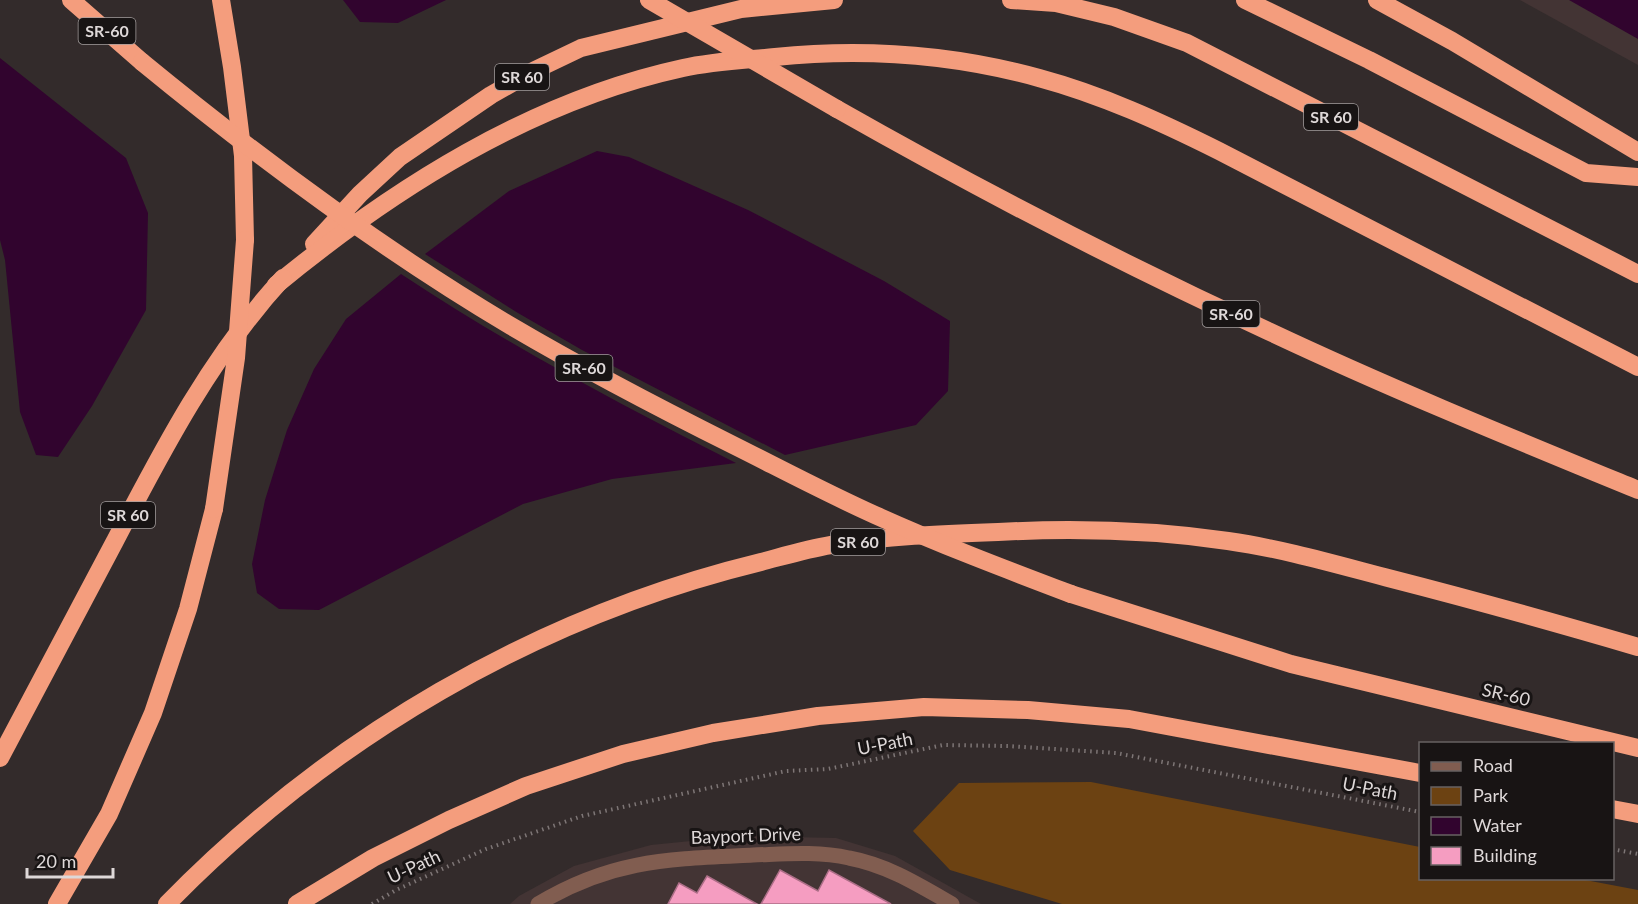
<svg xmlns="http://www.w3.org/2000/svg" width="1638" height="904" viewBox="0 0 1638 904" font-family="Lato,sans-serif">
  <rect width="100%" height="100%" fill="#332b2b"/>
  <!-- built -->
  <g fill="#433434">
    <polygon points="1520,0 1638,0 1638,65"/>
    <polygon points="741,836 836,838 895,856 981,904 510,904 519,896 574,866 651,845"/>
  </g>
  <!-- green -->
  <polygon fill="#6c4212" points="1091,782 1420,847 1420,878 1580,879 1638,890 1638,904 1062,904 950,870 913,831 959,783"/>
  <!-- water -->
  <g fill="#31042e">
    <polygon points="343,0 446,0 398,23 360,22"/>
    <polygon points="1569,0 1638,0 1638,39"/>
    <polygon points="0,58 126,158 148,213 146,310 92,406 58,457 36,455 20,412 5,260 0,240"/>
    <polygon points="597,151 629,157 748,210 884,281 950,321 948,391 916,425 785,455 582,350 518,313 425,254 509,191"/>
    <path d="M401,274C508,345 621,405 736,463L612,479L523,504L319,610L279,609L257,593L252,564L265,500L287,430L314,369L346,319Z"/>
  </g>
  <!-- building -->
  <g fill="#f59dc1" stroke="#ac6e87" stroke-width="1.5">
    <polygon points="780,870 818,891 829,870 891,904 761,904"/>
    <polygon points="707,876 757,904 668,904 679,883 697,893"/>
  </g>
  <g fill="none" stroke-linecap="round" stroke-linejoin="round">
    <!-- path -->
    <g stroke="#7e7676" stroke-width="4" stroke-dasharray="1.5 4.5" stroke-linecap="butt">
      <polyline points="1612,849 1638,854"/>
      <polyline points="372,904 396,890 486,849 582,816 786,771 828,769 943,745 1008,746 1116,753 1420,812"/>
    </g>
    <!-- street -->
    <path stroke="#815d50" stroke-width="15" d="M538,904C612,859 670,859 753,855C785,854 817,851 849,858C887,865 919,885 952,904"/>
    <!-- highway -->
    <g stroke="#f49d7d" stroke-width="18">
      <polyline points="71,0 142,62"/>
      <polyline points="221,0 232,67 243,156 245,240"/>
      <polyline points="1011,0 1056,3 1114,17 1187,43 1638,274"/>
      <polyline points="1245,0 1369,60 1586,173 1638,177"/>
      <polyline points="1377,0 1452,41 1638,152"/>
      <path d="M837,109C978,189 1121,263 1268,331C1389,388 1514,439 1638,490"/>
      <polyline points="314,244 360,194 400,157 491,95 535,70 581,48 741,9 834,0"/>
      <path d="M276,285C394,188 531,101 683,68C714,61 744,60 775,57C864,48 952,54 1039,78C1102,95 1161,122 1219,151L1638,367"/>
      <polyline points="1071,594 1291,664 1638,748"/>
      <path d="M0,758C38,685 77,613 115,541C163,449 212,355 283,278"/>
      <polyline points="1612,809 1638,814"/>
      <polyline points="57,904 109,814 153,713 188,609 214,509"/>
      <path d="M167,904C329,738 535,617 761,562C784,556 807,549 831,545C886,536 942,534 998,532C1075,528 1152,530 1228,541C1284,549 1338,565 1392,579C1474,600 1556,623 1638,647"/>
      <polyline points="297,904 373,858 449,820 526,786 623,754 713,733 818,716 924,707 1028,710 1129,719 1420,773"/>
    </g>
    <!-- highway-bridge -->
    <g stroke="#f49d7d" stroke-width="18">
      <polyline points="649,0 837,109"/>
      <path d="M142,62C259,158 381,249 511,326C584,369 659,408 735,446C781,469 828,494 875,515C939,544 1005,569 1071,594"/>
      <polyline points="214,509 236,358 245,240"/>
    </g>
  </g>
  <g text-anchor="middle" stroke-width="6" stroke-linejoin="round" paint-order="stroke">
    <!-- shield labels -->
    <g fill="#181414" stroke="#a39d9d" stroke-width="1.5">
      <rect x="78.5" y="18" width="57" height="26" rx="4.5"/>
      <rect x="495" y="64" width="54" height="26" rx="4.5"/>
      <rect x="1304" y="104" width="54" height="26" rx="4.5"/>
      <rect x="1202.5" y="301" width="57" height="26" rx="4.5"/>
      <rect x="555.5" y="355" width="57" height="26" rx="4.5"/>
      <rect x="101" y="502" width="54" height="26" rx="4.5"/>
      <rect x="831" y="529" width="54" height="26" rx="4.5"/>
    </g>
    <g font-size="16" font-weight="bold" fill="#ded8d8">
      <text x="107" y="37">SR-60</text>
      <text x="522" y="83">SR 60</text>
      <text x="1331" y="123">SR 60</text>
      <text x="1231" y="320">SR-60</text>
      <text x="584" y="374">SR-60</text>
      <text x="128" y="521">SR 60</text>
      <text x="858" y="548">SR 60</text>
    </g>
    <!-- street labels -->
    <g font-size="18" fill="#ded8d8" stroke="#181414">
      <text transform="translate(1506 695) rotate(13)" y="6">SR-60</text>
      <text transform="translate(885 744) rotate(-11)" y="6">U-Path</text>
      <text transform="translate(1370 789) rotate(11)" y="6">U-Path</text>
      <text transform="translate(746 836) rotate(-2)" y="6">Bayport Drive</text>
      <text transform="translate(414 867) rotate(-25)" y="6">U-Path</text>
    </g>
  </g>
  <!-- legend -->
  <rect x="1419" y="742" width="195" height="138" fill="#181414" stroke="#676262" stroke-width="1.5"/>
  <rect x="1431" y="762" width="30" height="9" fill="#815d50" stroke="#676262" stroke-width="1.5"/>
  <text x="1473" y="772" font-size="18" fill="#ded8d8">Road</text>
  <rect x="1431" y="787" width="30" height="18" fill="#6c4212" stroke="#676262" stroke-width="1.5"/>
  <text x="1473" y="802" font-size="18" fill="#ded8d8">Park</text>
  <rect x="1431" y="817" width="30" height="18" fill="#31042e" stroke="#676262" stroke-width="1.5"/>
  <text x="1473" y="832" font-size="18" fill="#ded8d8">Water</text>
  <rect x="1431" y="847" width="30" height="18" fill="#f59dc1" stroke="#676262" stroke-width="1.5"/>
  <text x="1473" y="862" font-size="18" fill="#ded8d8">Building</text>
  <!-- scale -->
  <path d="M27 868v9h86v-9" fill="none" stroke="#ded8d8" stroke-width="3"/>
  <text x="36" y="868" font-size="18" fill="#ded8d8" stroke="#181414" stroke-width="4.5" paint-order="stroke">20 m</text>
</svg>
